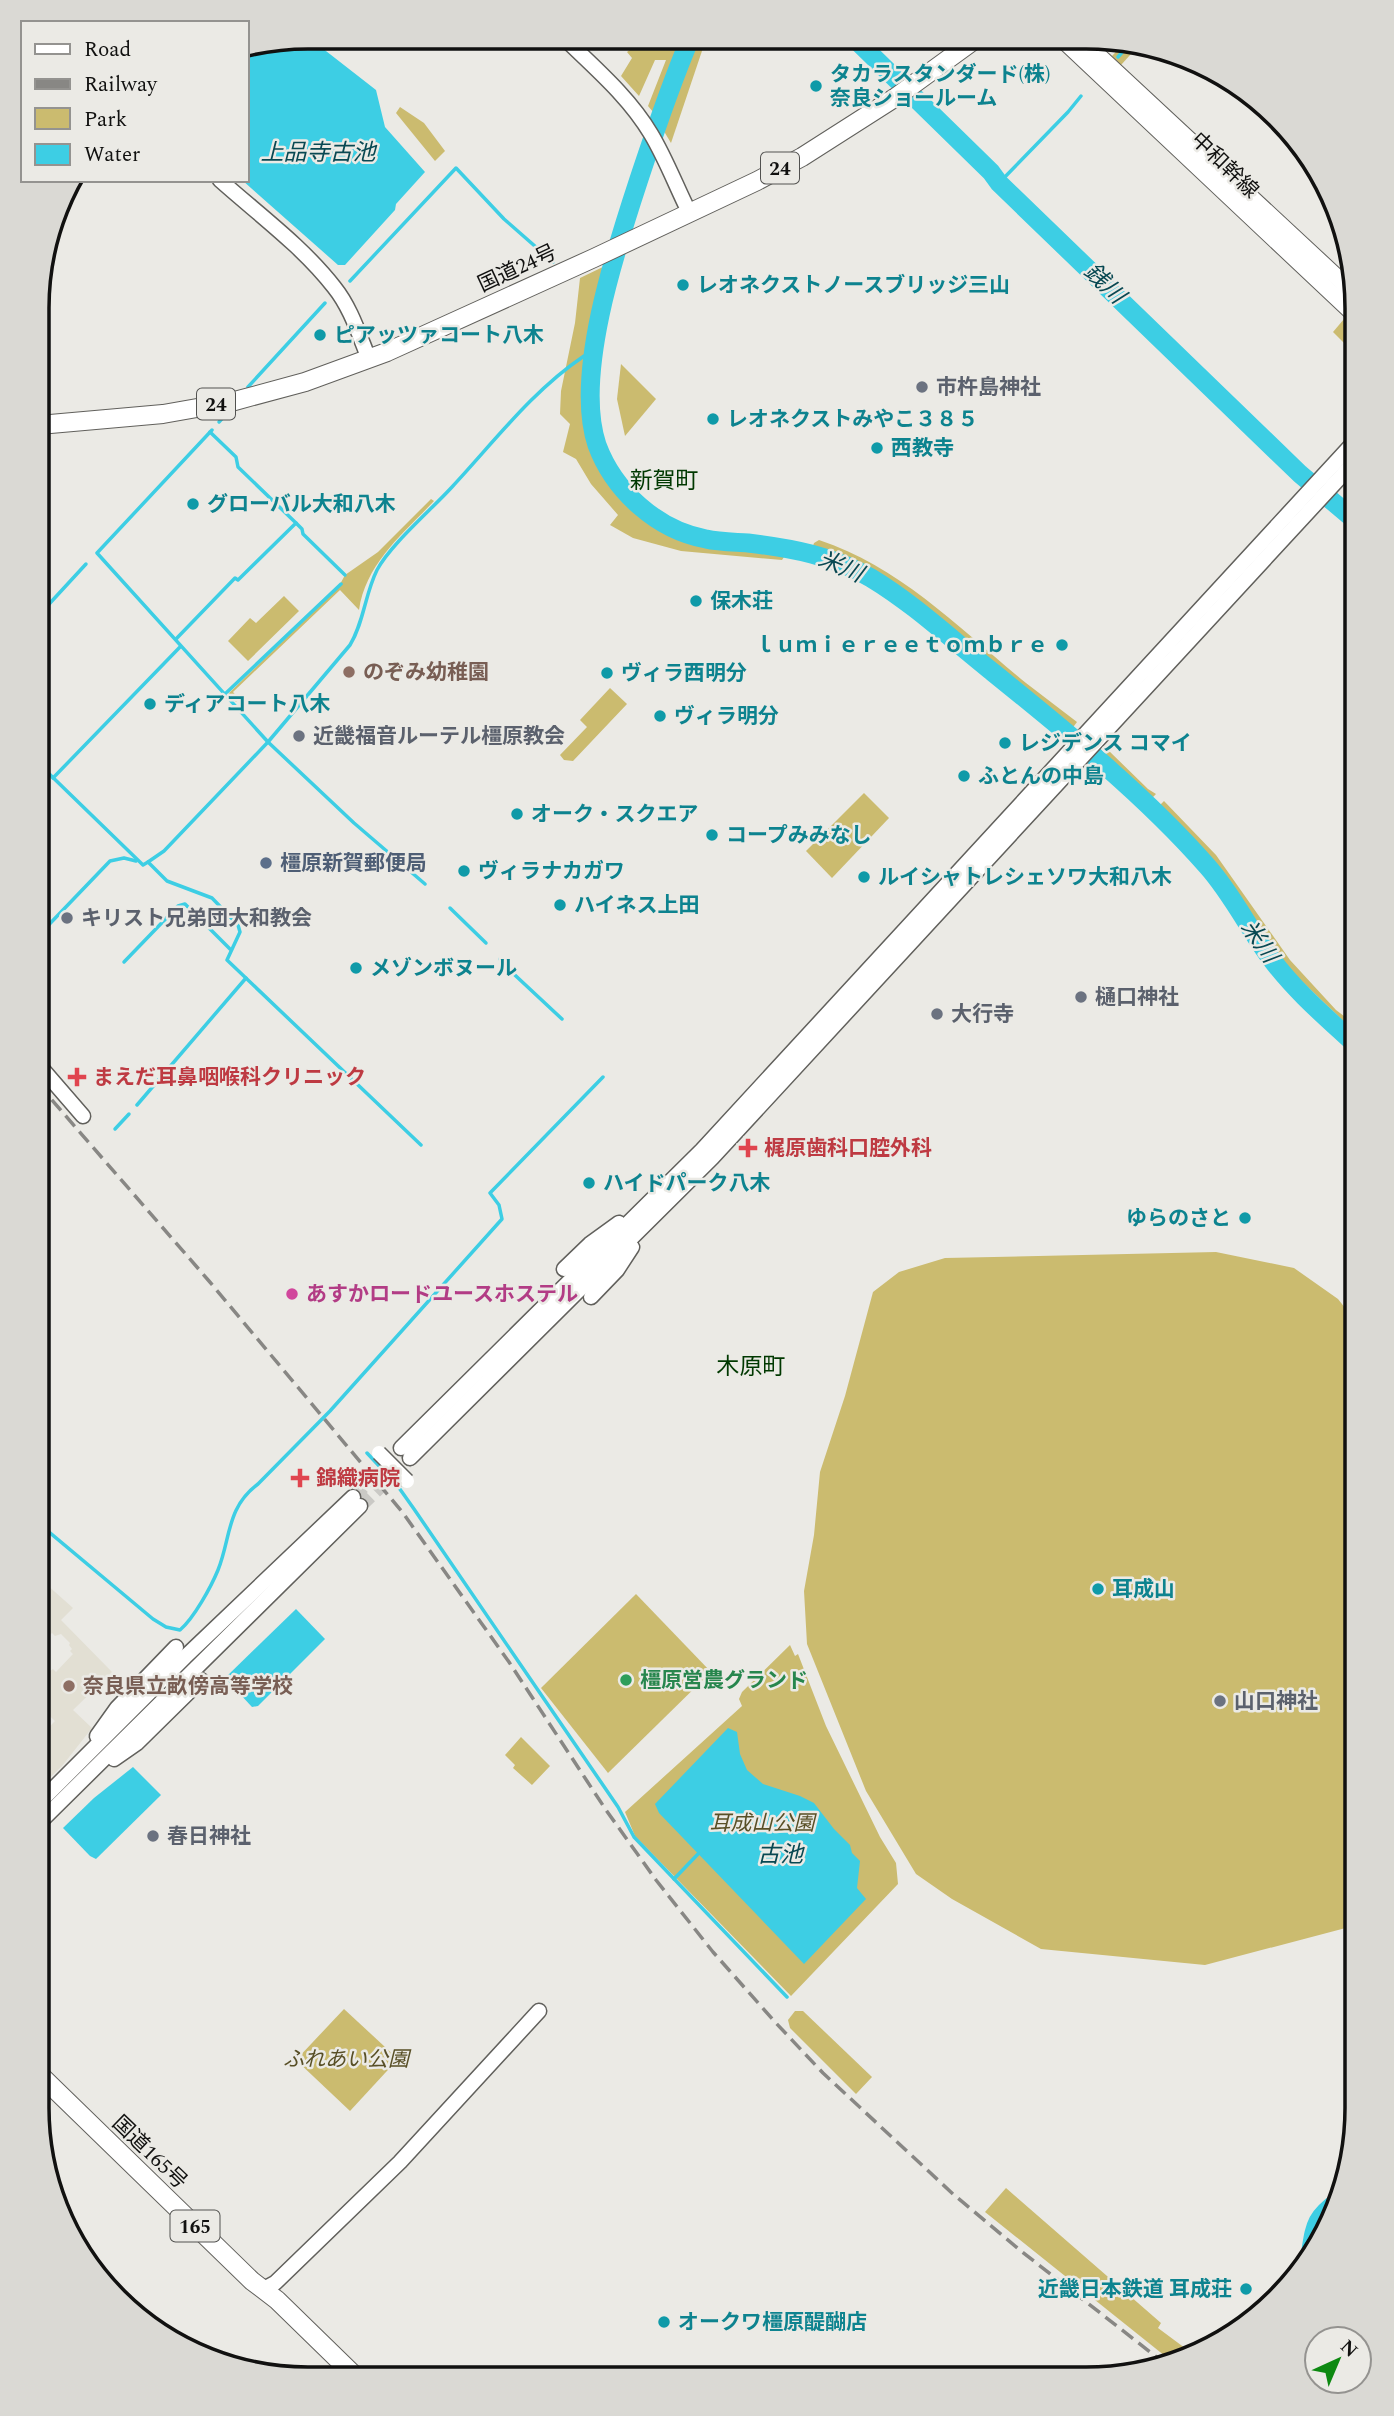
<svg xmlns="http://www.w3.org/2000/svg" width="1394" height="2416" viewBox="0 0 1394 2416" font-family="Spectral,'Noto Sans JP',serif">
  <rect width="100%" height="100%" fill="#ebeae5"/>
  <!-- built -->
  <polygon fill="#e2dfd3" points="37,1576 73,1608 61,1620 112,1672 73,1710 92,1728 62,1766 37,1790 37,1740 55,1721 37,1704 37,1690 44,1683 37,1676 37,1666 43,1672 47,1669 50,1671 53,1669 56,1672 73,1654 70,1651 72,1649 69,1645 70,1643 61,1634 55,1636 52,1633 37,1647"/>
  <!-- green -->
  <g fill="#cbbb6f">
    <polygon points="642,39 682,39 654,113 648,106 666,60 655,60 639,96 621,76 632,58 627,52"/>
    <polygon points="694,39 706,39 671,143 662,128 668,106"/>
    <polygon points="1125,42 1141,43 1121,65 1112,56"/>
    <polygon points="400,107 424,123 445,151 435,161 396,113"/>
    <path d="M607,265C590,321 574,410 600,464C608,480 621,493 634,505C641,512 648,522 657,527C673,537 709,546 728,547C748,548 766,547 786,554L782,560L681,551L633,538L610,525L618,515L591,484L576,459L563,452L570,424L560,414L561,391L575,323L580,278Z"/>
    <polygon points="1344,319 1357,332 1357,343 1351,350 1333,332"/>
    <polygon points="621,364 656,399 625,436 617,399"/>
    <path d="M431,499L434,501C403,534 366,563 359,610L340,590L233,692L239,699L236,702L228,694L338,588L345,575L378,552Z"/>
    <path d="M819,540C901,567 961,630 1026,683C1043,696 1060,709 1077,722L1071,730L983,655L922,606L878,575L812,549L814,543Z"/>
    <polygon points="284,596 299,611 248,661 228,641 250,618 256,623"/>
    <polygon points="610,688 627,704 573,761 564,760 560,755 587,727 580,720"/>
    <polygon points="1107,749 1148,789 1156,794 1150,800 1102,755"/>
    <polygon points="864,793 889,818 832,878 806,851"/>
    <polygon points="1164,801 1216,855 1290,960 1336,1010 1357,1026 1357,1034 1291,971 1212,860 1157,808"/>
    <polygon points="1216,1252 1294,1268 1338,1299 1357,1323 1357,1925 1205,1965 1041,1949 952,1899 916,1874 866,1791 807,1644 804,1591 814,1535 820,1472 845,1396 873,1292 899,1272 945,1258"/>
    <polygon points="636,1594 711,1672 608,1773 541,1688"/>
    <polygon points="790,1645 795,1656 798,1654 826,1726 880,1837 896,1863 898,1884 791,1996 635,1836 625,1812 742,1706 739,1699 742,1692"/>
    <polygon points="521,1737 550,1766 532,1785 513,1768 515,1765 505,1755"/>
    <polygon points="344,2009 398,2059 350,2111 296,2060"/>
    <polygon points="795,2011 803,2011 872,2077 856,2094 790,2028 788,2020"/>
    <polygon points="1006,2188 1161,2323 1158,2328 1193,2354 1175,2364 985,2212"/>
  </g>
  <!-- water -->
  <g fill="#3dcee4">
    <polygon points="308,37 376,90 385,127 425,172 396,204 395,210 345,265 338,265 242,180 247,180 247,49"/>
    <polygon points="296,1609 325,1639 258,1706 252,1707 225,1678"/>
    <polygon points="728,1728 737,1732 740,1754 747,1770 763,1784 800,1796 814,1803 834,1829 850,1845 852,1853 860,1861 857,1888 866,1899 804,1964 659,1813 655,1804"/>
    <polygon points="133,1767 161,1795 96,1859 90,1856 63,1828 94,1798"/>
  </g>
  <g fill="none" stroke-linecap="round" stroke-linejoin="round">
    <!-- stream -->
    <g stroke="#3dcee4" stroke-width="3.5">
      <polyline points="1118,57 1131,42"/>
      <polyline points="999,183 1068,112 1081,96"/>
      <polyline points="350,281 456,168 504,219 553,262"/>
      <polyline points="248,387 325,303"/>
      <polyline points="219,422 228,412"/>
      <polyline points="212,430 97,553 268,742 354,823 425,884"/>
      <polyline points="39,512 44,517"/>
      <polyline points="296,523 302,529 303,534 345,575"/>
      <polyline points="39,615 86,564"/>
      <polyline points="176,639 235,578 238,580 296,523 238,467 236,457 210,432"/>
      <polyline points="225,694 341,584"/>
      <polyline points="38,763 143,865 148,862"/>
      <polyline points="53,778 180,647"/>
      <polyline points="450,908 486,943"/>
      <polyline points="38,936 110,861 124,858 136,861"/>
      <polyline points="500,959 504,965 562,1019"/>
      <polyline points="124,962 178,906 185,904 230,949"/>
      <polyline points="137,1105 246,978"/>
      <polyline points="115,1129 129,1114"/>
      <path d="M421,1145L227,960L240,932L238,925L212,898L167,881L148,862L164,851L268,742L350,645C364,622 365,594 377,570C391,544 431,510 452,487C494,442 532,391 584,356L594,357"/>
      <polyline points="367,1453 397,1485 414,1509 618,1807 634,1837 787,1997"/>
      <path d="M37,1522L153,1619L166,1627L180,1630C194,1618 211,1587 218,1570C231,1538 226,1508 258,1484L330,1411L502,1219L499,1205L490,1193L603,1077"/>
      <polyline points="674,1879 698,1854"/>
    </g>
    <!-- river -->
    <g stroke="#3dcee4" stroke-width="19">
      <path d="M690,39C671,83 656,128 641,173C618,243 573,374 597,445C614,491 657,530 706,539C719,542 734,542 748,543C791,548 834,556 871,578C914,604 951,639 990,670C1063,729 1145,795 1207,866C1233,895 1249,930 1272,960C1297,993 1327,1018 1357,1046"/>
      <polyline points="856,40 991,172 999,183 1300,474 1357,522"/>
      <path d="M1310,2256C1315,2226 1314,2218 1340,2200"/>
    </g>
    <!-- tertiary-tunnel -->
    <g stroke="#cac9c5" stroke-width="14" stroke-dasharray="14 7" stroke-linecap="butt">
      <polyline points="353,1497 401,1448"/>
      <polyline points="360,1506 410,1458"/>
    </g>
    <!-- tertiary casing -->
    <g stroke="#61605c" stroke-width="17">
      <g id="tertiary">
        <path d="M564,38C595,68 629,97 651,134C666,159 676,186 689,212"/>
        <path d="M220,180C258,214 302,246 334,287C351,308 359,335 369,359"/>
        <polyline points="38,1064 83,1116"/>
        <polyline points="564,1269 590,1244 619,1223"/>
        <polyline points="591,1297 617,1270 632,1247"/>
        <polyline points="401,1448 702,1150 1357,439"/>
        <polyline points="410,1458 712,1158 1357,459"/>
        <polyline points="97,1736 117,1708 176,1647"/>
        <polyline points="114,1759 137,1743 201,1680"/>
        <polyline points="37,1805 185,1657 353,1497"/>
        <polyline points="37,1825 360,1506"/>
        <polyline points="264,2289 275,2283 400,2162 539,2011"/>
      </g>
    </g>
    <!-- secondary casing -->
    <g stroke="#61605c" stroke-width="18">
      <g id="secondary">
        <polyline points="1064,41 1357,317"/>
        <polyline points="1084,42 1355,294"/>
      </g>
    </g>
    <!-- trunk casing -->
    <g stroke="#61605c" stroke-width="20">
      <g id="trunk">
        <polyline points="39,425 163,414 231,402 305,382 387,352 594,258 757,181 802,157 896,97 973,41"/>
        <polyline points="37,2072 252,2281 277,2300 356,2377"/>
      </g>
    </g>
    <!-- tertiary -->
    <use href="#tertiary" stroke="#fff" stroke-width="14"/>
    <!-- secondary -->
    <use href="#secondary" stroke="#fff" stroke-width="16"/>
    <!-- trunk -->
    <use href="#trunk" stroke="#fff" stroke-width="18"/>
    <!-- rail -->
    <polyline stroke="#888784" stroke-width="3.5" stroke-dasharray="14 7" stroke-linecap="butt" points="38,1084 209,1281 403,1513 509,1662 606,1810 656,1880 713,1952 775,2022 823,2073 953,2194 1021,2251 1168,2366"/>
    <!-- tertiary-bridge casing -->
    <g stroke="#61605c" stroke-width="17" stroke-linecap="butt">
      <polyline id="tertiary-bridge" points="379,1453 407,1481"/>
    </g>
    <!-- tertiary-bridge -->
    <use href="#tertiary-bridge" stroke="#fff" stroke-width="14"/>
  </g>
  <!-- markers -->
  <g fill="#0f9aa8" stroke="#ebeae5" stroke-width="2.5">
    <circle cx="816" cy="86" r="7"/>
    <circle cx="683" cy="285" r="7"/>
    <circle cx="320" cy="335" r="7"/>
    <circle cx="713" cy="419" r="7"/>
    <circle cx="877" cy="448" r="7"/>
    <circle cx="193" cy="504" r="7"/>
    <circle cx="696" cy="601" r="7"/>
    <circle cx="1062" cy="645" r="7"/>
    <circle cx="607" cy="673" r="7"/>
    <circle cx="150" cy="704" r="7"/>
    <circle cx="660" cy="716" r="7"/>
    <circle cx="1005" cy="743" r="7"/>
    <circle cx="964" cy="776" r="7"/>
    <circle cx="517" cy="814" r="7"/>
    <circle cx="712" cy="835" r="7"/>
    <circle cx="464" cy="871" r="7"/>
    <circle cx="864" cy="877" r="7"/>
    <circle cx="560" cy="905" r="7"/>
    <circle cx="356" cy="968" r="7"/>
    <circle cx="589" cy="1183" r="7"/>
    <circle cx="1245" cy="1218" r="7"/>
    <circle cx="1098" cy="1589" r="7"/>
    <circle cx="1246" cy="2289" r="7"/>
    <circle cx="664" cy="2322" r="7"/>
  </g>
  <g fill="#6b7280" stroke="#ebeae5" stroke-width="2.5">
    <circle cx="922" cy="387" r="7"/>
    <circle cx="299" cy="736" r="7"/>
    <circle cx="67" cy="918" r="7"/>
    <circle cx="1081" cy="997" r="7"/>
    <circle cx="937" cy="1014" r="7"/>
    <circle cx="1220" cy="1701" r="7"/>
    <circle cx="153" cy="1836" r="7"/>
  </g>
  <g fill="#8d6e63" stroke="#ebeae5" stroke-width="2.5">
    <circle cx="349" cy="672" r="7"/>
    <circle cx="69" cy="1686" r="7"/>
  </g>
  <circle fill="#5c6f8a" stroke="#ebeae5" stroke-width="2.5" cx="266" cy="863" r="7"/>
  <g fill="#e0444e" stroke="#ebeae5" stroke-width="2.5">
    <path d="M73.5 1066.5h7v7h7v7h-7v7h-7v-7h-7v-7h7z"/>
    <path d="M744.5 1137.5h7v7h7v7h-7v7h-7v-7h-7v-7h7z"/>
    <path d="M296.5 1467.5h7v7h7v7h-7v7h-7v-7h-7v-7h7z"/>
  </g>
  <circle fill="#d1479c" stroke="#ebeae5" stroke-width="2.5" cx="292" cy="1294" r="7"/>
  <circle fill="#2e9e5b" stroke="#ebeae5" stroke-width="2.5" cx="626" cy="1680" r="7"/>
  <g text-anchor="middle" stroke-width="5" stroke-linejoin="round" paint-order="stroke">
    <!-- shield labels -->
    <g fill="#ebeae5" stroke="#525250" stroke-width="2">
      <rect x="761" y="152.5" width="38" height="31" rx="5"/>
      <rect x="197" y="388.5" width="38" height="31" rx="5"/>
      <rect x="170.5" y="2210.5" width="49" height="31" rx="5"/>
    </g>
    <g font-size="19" font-weight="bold" fill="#111110">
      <text x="780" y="175">24</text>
      <text x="216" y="411">24</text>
      <text x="195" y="2233">165</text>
    </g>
    <!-- culture labels -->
    <g font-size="21" font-weight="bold" fill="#0d838f" stroke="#ebeae5" text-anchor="start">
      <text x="830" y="81">タカラスタンダード(株)<tspan x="830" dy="24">奈良ショールーム</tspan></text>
      <text x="697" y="292">レオネクストノースブリッジ三山</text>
      <text x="334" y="342">ピアッツァコート八木</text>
      <text x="727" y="426">レオネクストみやこ３８５</text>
      <text x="891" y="455">西教寺</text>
      <text x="207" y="511">グローバル大和八木</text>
      <text x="710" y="608">保木荘</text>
      <text x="1048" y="652" text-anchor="end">ｌｕｍｉｅｒｅｅｔｏｍｂｒｅ</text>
      <text x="621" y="680">ヴィラ西明分</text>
      <text x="164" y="711">ディアコート八木</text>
      <text x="674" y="723">ヴィラ明分</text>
      <text x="1019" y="750">レジデンス コマイ</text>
      <text x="978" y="783">ふとんの中島</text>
      <text x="531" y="821">オーク・スクエア</text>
      <text x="726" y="842">コープみみなし</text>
      <text x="478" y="878">ヴィラナカガワ</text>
      <text x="878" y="884">ルイシャトレシェソワ大和八木</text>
      <text x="574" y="912">ハイネス上田</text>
      <text x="370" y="975">メゾンボヌール</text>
      <text x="603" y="1190">ハイドパーク八木</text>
      <text x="1231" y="1225" text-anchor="end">ゆらのさと</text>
      <text x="1112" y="1596">耳成山</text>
      <text x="1232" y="2296" text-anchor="end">近畿日本鉄道 耳成荘</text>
      <text x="678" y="2329">オークワ橿原醍醐店</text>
    </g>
    <!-- street labels -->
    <g font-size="21" fill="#111110" stroke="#ebeae5">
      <text transform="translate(1225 165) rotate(44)" y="7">中和幹線</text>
      <text transform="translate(517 268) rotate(-25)" y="7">国道24号</text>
      <text transform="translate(150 2152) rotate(44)" y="7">国道165号</text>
    </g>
    <!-- worship labels -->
    <g font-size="21" font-weight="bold" fill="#5b616d" stroke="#ebeae5" text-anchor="start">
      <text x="936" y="394">市杵島神社</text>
      <text x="313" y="743">近畿福音ルーテル橿原教会</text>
      <text x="81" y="925">キリスト兄弟団大和教会</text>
      <text x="1095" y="1004">樋口神社</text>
      <text x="951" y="1021">大行寺</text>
      <text x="1234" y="1708">山口神社</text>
      <text x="167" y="1843">春日神社</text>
    </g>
    <!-- education labels -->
    <g font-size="21" font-weight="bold" fill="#785e54" stroke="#ebeae5" text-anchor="start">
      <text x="363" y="679">のぞみ幼稚園</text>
      <text x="83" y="1693">奈良県立畝傍高等学校</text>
    </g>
    <!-- service labels -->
    <g font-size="21" font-weight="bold" fill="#4e5e75" stroke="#ebeae5" text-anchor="start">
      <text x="280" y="870">橿原新賀郵便局</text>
    </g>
    <!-- health labels -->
    <g font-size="21" font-weight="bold" fill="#be3a42" stroke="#ebeae5" text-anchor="start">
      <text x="93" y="1084">まえだ耳鼻咽喉科クリニック</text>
      <text x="764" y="1155">梶原歯科口腔外科</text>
      <text x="316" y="1485">錦織病院</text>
    </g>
    <!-- hotel labels -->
    <g font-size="21" font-weight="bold" fill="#b23c85" stroke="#ebeae5" text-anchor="start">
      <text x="306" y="1301">あすかロードユースホステル</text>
    </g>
    <!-- leisure labels -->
    <g font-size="21" font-weight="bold" fill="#27864d" stroke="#ebeae5" text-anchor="start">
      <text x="640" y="1687">橿原営農グランド</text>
    </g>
    <!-- park labels -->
    <g font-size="21" font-style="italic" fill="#584f26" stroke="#ebeae5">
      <text x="762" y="1830">耳成山公園</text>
      <text x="346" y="2066">ふれあい公園</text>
    </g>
    <!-- water labels -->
    <g font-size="23" font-style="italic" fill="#084852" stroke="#ebeae5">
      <text x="318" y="160">上品寺古池</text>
      <text transform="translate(1105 283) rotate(44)" y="8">銭川</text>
      <text transform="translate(841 566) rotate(23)" y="8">米川</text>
      <text transform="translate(1260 941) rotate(55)" y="8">米川</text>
      <text x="780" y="1862">古池</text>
    </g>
    <!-- neighbourhood labels -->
    <g font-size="23" fill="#003800" stroke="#ebeae5">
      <text x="664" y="488">新賀町</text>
      <text x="751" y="1374">木原町</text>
    </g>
  </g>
  <!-- crop -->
  <path d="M0 0H1394V2416H0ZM308 49H1086A259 259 0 0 1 1345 308V2108A259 259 0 0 1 1086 2367H308A259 259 0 0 1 49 2108V308A259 259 0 0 1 308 49Z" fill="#dad9d4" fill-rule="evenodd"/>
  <path fill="none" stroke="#111110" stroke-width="3.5" d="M308 49H1086A259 259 0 0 1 1345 308V2108A259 259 0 0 1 1086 2367H308A259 259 0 0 1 49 2108V308A259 259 0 0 1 308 49Z"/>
  <!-- legend -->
  <rect x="21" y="21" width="228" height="161" fill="#ebeae5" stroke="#949390" stroke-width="2"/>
  <rect x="35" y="44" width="35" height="10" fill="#ffffff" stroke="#949390" stroke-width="2"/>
  <text x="84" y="56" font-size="21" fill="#111110">Road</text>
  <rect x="35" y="79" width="35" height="10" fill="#888784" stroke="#949390" stroke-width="2"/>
  <text x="84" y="91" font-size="21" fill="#111110">Railway</text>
  <rect x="35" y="108" width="35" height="21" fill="#cbbb6f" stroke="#949390" stroke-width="2"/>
  <text x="84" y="126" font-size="21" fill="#111110">Park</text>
  <rect x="35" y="144" width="35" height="21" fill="#3dcee4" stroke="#949390" stroke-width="2"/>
  <text x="84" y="161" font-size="21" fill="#111110">Water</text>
  <!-- north arrow -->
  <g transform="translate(1338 2360) rotate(44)"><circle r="33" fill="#ebeae5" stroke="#949390" stroke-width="2"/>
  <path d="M0-5L12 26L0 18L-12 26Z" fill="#0d8911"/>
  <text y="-10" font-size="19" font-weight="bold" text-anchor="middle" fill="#111110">N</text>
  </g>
</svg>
